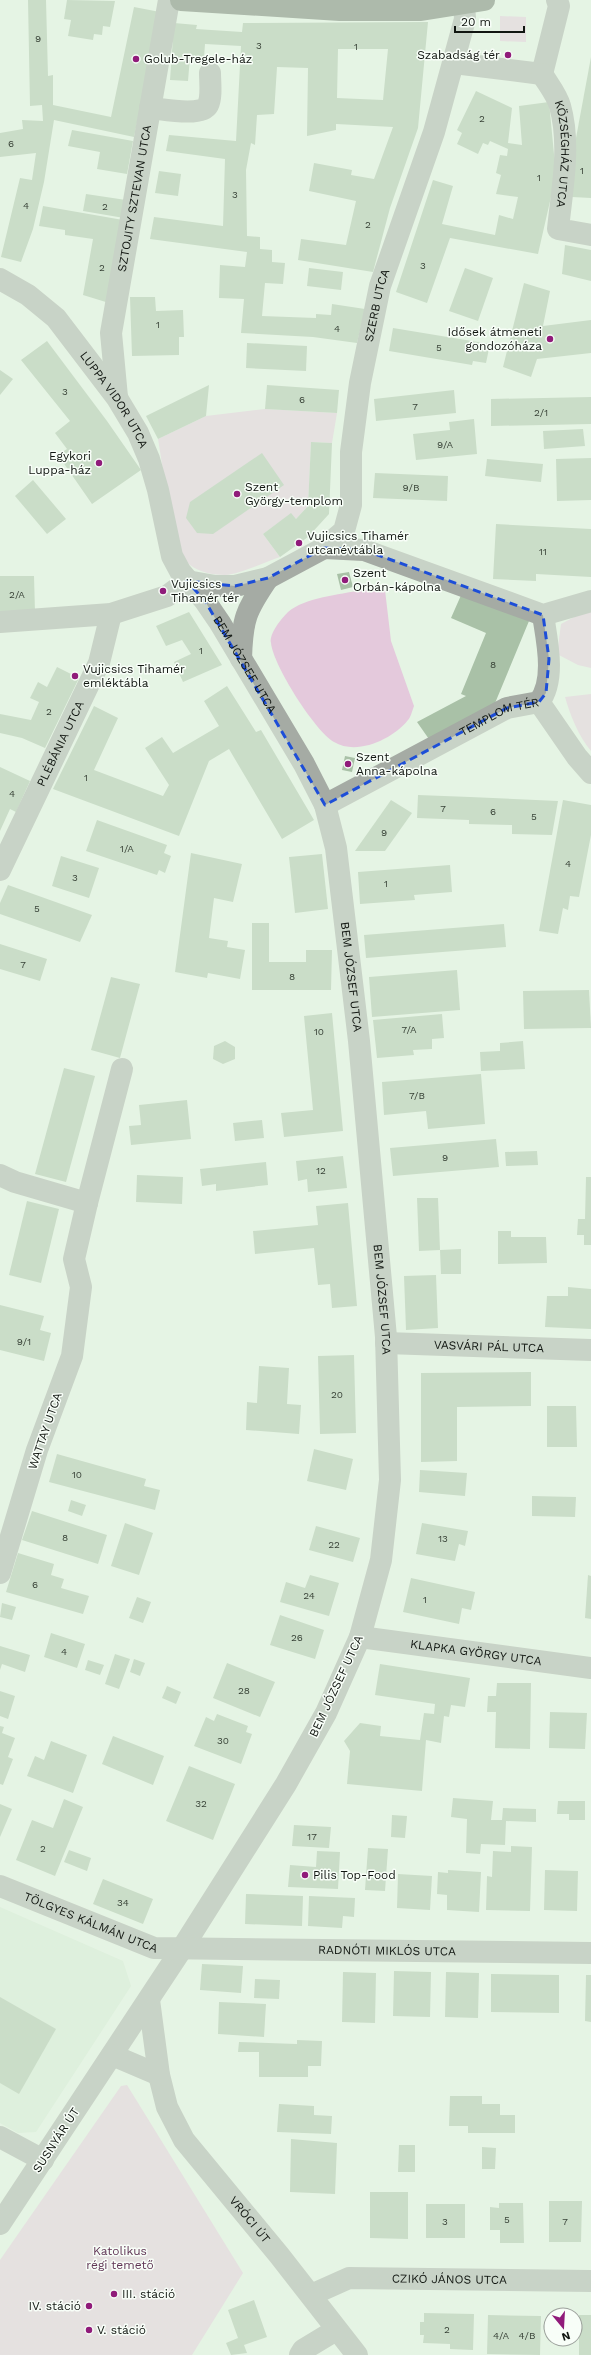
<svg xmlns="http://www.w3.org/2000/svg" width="591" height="2355" viewBox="0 0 591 2355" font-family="'Work Sans',sans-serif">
  <rect width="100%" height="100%" fill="#e5f4e4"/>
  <!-- built -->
  <polygon fill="#d5ead4" points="0,1907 123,1961 131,1986 36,2132 18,2133 0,2123"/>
  <!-- green -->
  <g fill="#e4c9dc">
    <polygon points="500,16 526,17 526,42 500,41"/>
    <path d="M265,409L337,413L332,443L311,442L308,506L296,519L291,514L263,534L280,557C265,562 240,574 225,575C213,575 199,572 190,565C174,553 162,462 158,439L206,416Z"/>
    <path d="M361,590H385L391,641L414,706C412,711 411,717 408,720C393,739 357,756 334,742C315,731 273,665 271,643C269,634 281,619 288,612C306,597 339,595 361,590Z"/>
    <polygon points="591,608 591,668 578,665 557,654 561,624"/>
    <path d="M591,694V751C578,735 571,717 565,697Z"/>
    <polygon points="127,2085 243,2273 192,2355 0,2355 0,2260 121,2086"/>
  </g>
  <!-- building -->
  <g fill="#a9c1a7" fill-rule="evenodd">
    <polygon points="28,0 46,0 48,76 53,75 53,105 111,117 134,7 160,12 134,137 54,120 44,182 33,229 21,262 1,257 20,178 32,180 36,153 0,157 0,133 23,129 22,120 43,121 42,105 30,106"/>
    <polygon points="67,0 115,1 110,27 103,26 102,35 94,34 93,40 68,36 71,20 64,19"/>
    <path d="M428,22L418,128L390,208L373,272L298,260L301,239L346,245L356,201L309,191L314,163L352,170L351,175L374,179L393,127L336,124V130L307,136L308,68L277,67L274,114L257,115L255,145L251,143L246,170L247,236L260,237V249L272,250V262L285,263L283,284L265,283L262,316L316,318V314L331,315L332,304L365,309L357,343L313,337L241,333L244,299L219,298L220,265L245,267L247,252L150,239L154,217L223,226L225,159L166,151L169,135L236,141L241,46L205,44L204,58L190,57L188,81L170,80L174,23L197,25L196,29L242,32L243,23ZM338,49H388L383,100L337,98Z"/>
    <polygon points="591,57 591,198 572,197 576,138"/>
    <polygon points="476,91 512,108 508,143 522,145 519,106 549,102 556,175 538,254 450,238 427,303 396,292 433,180 453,186 442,224 495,235 499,215 513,219 518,197 496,194 501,175 496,173 500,155 507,156 508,149 490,141 488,145 483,143 478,154 457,144 462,133 457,130"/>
    <polygon points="72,130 133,141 127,174 97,169 100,152 68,146"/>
    <polygon points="159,171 181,174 178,196 155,193"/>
    <polygon points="86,194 126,200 124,218 83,211"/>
    <polygon points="43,206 123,220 109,303 83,295 93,239 65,235 65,230 39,226"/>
    <polygon points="565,245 591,250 591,281 562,274"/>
    <polygon points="309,268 343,272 341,290 307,286"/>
    <polygon points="465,268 493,278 478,321 449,311"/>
    <polygon points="524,283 550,291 543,326 591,320 591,353 537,359 531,377 503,367"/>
    <polygon points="130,297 155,297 156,311 183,310 184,337 179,337 179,355 132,356"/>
    <polygon points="393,328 490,344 486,363 473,361 472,365 389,351"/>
    <polygon points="47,341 107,421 141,470 92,504 58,455 67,449 55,433 70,421 21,360"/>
    <polygon points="247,343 307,346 306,371 246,368"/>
    <polygon points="0,370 13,379 0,395"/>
    <polygon points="209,385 206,416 158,439 146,416"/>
    <polygon points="267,385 339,390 337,413 265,409"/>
    <polygon points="454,390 456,413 376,421 374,399"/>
    <polygon points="591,397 591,424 491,426 491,399"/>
    <polygon points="474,419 477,454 416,460 413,434 450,430 449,422"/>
    <polygon points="583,429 585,446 544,449 543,431"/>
    <polygon points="311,442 332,443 329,514 308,537 280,557 263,534 291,513 296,519 308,506"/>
    <polygon points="262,453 284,485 213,534 197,533 186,518 190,502"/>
    <polygon points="591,458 591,500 557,501 556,459"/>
    <polygon points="487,459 543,464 541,482 485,476"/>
    <polygon points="375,473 448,476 447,501 373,498"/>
    <polygon points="33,480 66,519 47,534 15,496"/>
    <polygon points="496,524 591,529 591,577 536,574 536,581 493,579"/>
    <polygon points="349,572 353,587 341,590 337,574"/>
    <polygon points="0,576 34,576 35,612 0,613"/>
    <polygon points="462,593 529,621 493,708 431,742 417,722 466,696 461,694 486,633 451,618"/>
    <polygon points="189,612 222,665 183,682 174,662 191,654 182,640 166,646 156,626"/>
    <polygon points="57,667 79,678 45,748 22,738 0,733 0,714 31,720 39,702 30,698 38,682 47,687"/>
    <polygon points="227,686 256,732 261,730 314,820 282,839 229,749 209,761 179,836 53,789 94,706 118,718 94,770 163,796 169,785 145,748 162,737 173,753 219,726 204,701"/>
    <polygon points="345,756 355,758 352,772 342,770"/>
    <polygon points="0,767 30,781 16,812 10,809 0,831"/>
    <polygon points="418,795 470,797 558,801 552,835 512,834 512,825 469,824 469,820 417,818"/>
    <polygon points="391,800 412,813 385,851 355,851"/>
    <polygon points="563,800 591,805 591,835 579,897 570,896 568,910 563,908 558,934 539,931"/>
    <polygon points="97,820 167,845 164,853 171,856 165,873 159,870 157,875 86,851"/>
    <polygon points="191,853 242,864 233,902 214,898 209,938 228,941 227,947 245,950 240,979 208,973 207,978 175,972"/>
    <polygon points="322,854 328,909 295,913 289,857"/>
    <polygon points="61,856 99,868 89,898 52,886"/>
    <polygon points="450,865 452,892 414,895 415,900 360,904 358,872"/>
    <polygon points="8,885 92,915 80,942 0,914 0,903"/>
    <polygon points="252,923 269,923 269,962 306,962 306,950 332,950 331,990 252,990"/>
    <polygon points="504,924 506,947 366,958 364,935"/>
    <polygon points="0,944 47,959 40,981 0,969"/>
    <polygon points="457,970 460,1010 372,1017 369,977"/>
    <polygon points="111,977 140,984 120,1058 91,1050"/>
    <polygon points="589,990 591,1028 524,1029 523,991"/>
    <polygon points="332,1013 343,1131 284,1137 281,1113 313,1110 304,1016"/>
    <polygon points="442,1014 444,1038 432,1039 432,1049 413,1050 414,1055 377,1058 373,1020"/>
    <polygon points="225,1041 235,1047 235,1059 223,1064 213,1059 214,1046"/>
    <polygon points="523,1041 525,1069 481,1071 480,1052 500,1051 500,1043"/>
    <polygon points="64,1068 95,1076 66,1182 35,1174"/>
    <polygon points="481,1074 485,1124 428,1129 426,1111 384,1115 382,1082"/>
    <polygon points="187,1100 191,1139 131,1145 129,1126 141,1125 139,1105"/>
    <polygon points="262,1120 264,1138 235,1141 233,1123"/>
    <polygon points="496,1139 499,1167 393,1176 390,1148"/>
    <polygon points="537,1151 538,1165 506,1166 505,1152"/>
    <polygon points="343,1156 347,1188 308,1192 307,1179 298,1181 296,1161"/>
    <polygon points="266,1162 268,1185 216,1191 216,1184 202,1186 200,1169"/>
    <polygon points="137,1175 183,1177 182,1204 136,1202"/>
    <polygon points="586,1177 591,1177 591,1245 584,1245 584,1235 577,1235 578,1219 585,1219"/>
    <polygon points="417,1198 438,1198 440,1250 419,1251"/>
    <polygon points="27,1201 59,1209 41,1283 9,1275"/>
    <polygon points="348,1203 357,1306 332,1308 330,1284 318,1285 314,1248 255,1254 253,1231 318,1225 316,1206"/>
    <polygon points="498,1231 511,1231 511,1237 546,1237 547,1263 498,1264"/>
    <polygon points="461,1249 461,1274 441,1274 440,1250"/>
    <polygon points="436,1275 438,1328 406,1330 404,1276"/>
    <polygon points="568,1287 591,1289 591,1329 545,1327 547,1296 568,1296"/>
    <polygon points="0,1305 44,1316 40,1330 51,1333 44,1361 0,1350"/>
    <polygon points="354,1355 356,1433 320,1434 318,1356"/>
    <polygon points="259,1366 289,1368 287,1404 301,1405 299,1434 246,1430 247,1402 257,1403"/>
    <polygon points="531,1372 531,1406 457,1407 457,1461 421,1462 421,1373"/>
    <polygon points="547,1406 576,1406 577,1447 547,1447"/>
    <polygon points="314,1449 353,1459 346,1490 307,1481"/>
    <polygon points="57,1454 146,1479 144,1486 160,1490 155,1510 49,1482"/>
    <polygon points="420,1470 467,1473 465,1496 419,1492"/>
    <polygon points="532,1496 576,1497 575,1517 532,1516"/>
    <polygon points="71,1500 86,1505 82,1516 68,1511"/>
    <polygon points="32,1511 107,1535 98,1564 22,1540"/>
    <polygon points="125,1523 153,1533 139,1575 111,1566"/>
    <polygon points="422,1523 468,1531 465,1546 459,1544 455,1561 416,1554"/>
    <polygon points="316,1526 360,1538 353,1562 309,1550"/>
    <polygon points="18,1553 54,1564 51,1575 64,1579 61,1588 89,1596 83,1614 6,1592"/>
    <polygon points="310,1575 339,1583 329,1616 280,1602 286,1582 305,1588"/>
    <polygon points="588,1575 591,1576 591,1619 585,1618"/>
    <polygon points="411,1578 475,1592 471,1610 462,1608 459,1624 403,1612"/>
    <polygon points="137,1597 151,1602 143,1623 129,1618"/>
    <polygon points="2,1603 16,1607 12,1620 0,1617"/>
    <polygon points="280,1615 324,1630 315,1659 270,1645"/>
    <polygon points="51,1633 85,1644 77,1668 44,1657"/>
    <polygon points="0,1646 30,1655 25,1672 2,1664 0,1670"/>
    <polygon points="115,1654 130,1659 119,1689 105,1684"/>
    <polygon points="134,1659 145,1663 140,1676 130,1672"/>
    <polygon points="88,1660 104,1665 100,1675 85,1670"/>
    <polygon points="227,1663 275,1682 260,1717 213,1698"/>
    <polygon points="380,1664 470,1678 465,1707 451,1705 449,1717 444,1716 441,1743 426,1740 422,1791 347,1784 350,1751 344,1741 360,1723 381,1726 380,1736 420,1740 424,1713 434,1714 435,1704 375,1695"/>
    <polygon points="497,1683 531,1683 530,1749 495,1748 496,1712 487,1712 488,1696 496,1696"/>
    <polygon points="167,1686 181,1692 176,1704 162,1698"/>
    <polygon points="0,1691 15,1696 8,1719 0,1716"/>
    <polygon points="550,1712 587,1713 585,1749 549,1748"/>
    <polygon points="217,1714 248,1726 246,1732 252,1734 241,1764 194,1746 206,1717 214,1721"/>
    <polygon points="0,1726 4,1727 2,1733 15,1738 8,1757 13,1759 3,1785 0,1784"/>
    <polygon points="113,1736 164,1756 153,1785 102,1764"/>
    <polygon points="51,1741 87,1755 73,1793 27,1776 35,1756 44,1760"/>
    <polygon points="189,1766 235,1784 213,1840 166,1821"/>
    <polygon points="453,1798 493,1801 491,1820 502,1820 503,1808 536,1809 536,1822 506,1821 505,1845 481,1844 480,1854 466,1853 467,1819 451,1817"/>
    <polygon points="64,1799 83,1807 55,1876 16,1860 32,1820 53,1828"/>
    <polygon points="558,1801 585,1801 585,1820 569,1820 569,1814 557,1814"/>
    <polygon points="0,1804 12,1809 0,1837"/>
    <polygon points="392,1815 407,1816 405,1838 391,1837"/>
    <polygon points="294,1825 331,1827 329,1848 292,1846"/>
    <polygon points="511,1846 532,1847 530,1911 486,1910 487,1876 492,1877 493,1851 511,1852"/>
    <polygon points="368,1848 388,1849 385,1891 365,1890"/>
    <polygon points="69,1850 91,1858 87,1871 64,1862"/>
    <polygon points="317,1851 340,1852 338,1889 288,1887 290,1865 316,1867"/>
    <polygon points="448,1870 481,1872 479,1912 447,1910 447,1895 437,1894 438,1872 448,1873"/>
    <polygon points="545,1870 578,1871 577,1911 544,1910"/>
    <polygon points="398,1874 432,1876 430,1910 397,1908"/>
    <polygon points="103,1879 153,1899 143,1924 93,1904"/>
    <polygon points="246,1894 303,1896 302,1926 245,1924"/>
    <polygon points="309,1896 355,1898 354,1917 343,1916 342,1928 308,1926"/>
    <polygon points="202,1964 243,1966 241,1993 200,1990"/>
    <polygon points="394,1971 431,1972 430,2017 393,2016"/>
    <polygon points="343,1972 376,1973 375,2023 342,2022"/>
    <polygon points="446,1972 479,1973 478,2018 445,2017"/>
    <polygon points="491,1974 559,1975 559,2013 491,2012"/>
    <polygon points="586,1975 591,1975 591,2022 585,2021"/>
    <polygon points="255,1979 280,1980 279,1999 254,1998"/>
    <polygon points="0,1997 56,2029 19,2094 0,2083"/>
    <polygon points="219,2002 266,2004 264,2037 218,2034"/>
    <polygon points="297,2040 322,2041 321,2066 308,2066 308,2077 259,2077 259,2052 238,2052 239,2042 297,2044"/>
    <polygon points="450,2096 482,2096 482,2104 500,2104 500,2115 515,2115 515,2133 468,2133 468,2126 449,2126"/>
    <polygon points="279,2104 314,2106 314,2115 332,2116 331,2134 277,2132"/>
    <polygon points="291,2139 337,2143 335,2194 290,2192"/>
    <polygon points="399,2145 415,2145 415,2172 398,2172"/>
    <polygon points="482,2147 496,2148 495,2169 482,2169"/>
    <polygon points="370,2192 408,2192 408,2239 370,2238"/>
    <polygon points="549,2201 582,2201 581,2242 549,2242"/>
    <polygon points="499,2203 523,2203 524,2243 500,2243 500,2230 490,2230 490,2207 499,2208"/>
    <rect x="426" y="2204" width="39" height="34"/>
    <polygon points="254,2300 267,2337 244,2345 247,2353 231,2355 226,2343 238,2338 228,2310"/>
    <polygon points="424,2313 474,2314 473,2350 450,2349 450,2344 423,2343 424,2335 420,2335 420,2322 424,2322"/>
    <polygon points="488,2315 541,2316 540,2355 487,2354"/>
    <rect x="579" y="2315" width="12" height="40"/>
  </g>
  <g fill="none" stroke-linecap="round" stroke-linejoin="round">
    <!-- minor -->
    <g stroke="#a5aba4" stroke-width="22">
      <polyline points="454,63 542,74 559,6 557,0"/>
      <path id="s1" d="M542,74C548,84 557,95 560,106C571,145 562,189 558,229L591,235"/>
      <path d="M150,108C162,109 202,117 208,105C212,97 210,82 210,73"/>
      <path id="s2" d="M0,279L28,295L56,318L117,398L138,433L149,459L158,490L172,556L180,571L205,601L220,623L304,764L325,805L336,848L359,1041L386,1337L390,1480L381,1560L360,1637L326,1713L286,1784L183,1947L0,2224"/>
      <path id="s3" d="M117,397L111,333L169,0"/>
      <polyline points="324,548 364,550 543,615 591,601"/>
      <path id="s4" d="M187,581L215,586H235L268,578L324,548L344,531L351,505V452L360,383L380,286L434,132L465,19L464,3"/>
      <polyline points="0,622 111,614 167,596 187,581"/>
      <path d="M241,659C242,619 246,610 268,578"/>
      <polyline points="539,702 577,757 591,773"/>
      <path id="s5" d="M325,805L507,708L539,702C556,680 547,641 543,615"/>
      <path id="s6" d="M0,870L99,663L111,614"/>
      <polyline points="0,1175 15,1182 87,1203 74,1259 81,1287 72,1356 37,1450 0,1573"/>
      <polyline points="87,1203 122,1069"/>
      <path id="s7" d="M386,1343L591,1350"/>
      <path id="s8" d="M360,1637L591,1668"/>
      <path id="s9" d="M0,1886L154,1948L591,1953"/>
      <path id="s10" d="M149,2000L159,2075L167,2107L184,2140L279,2255L357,2355"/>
      <polyline points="112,2055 159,2075"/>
      <polyline points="0,2137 43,2160"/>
      <path id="s11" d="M311,2295L349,2278L591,2281"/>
      <polyline points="300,2355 303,2350 336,2330"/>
    </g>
    <!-- major -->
    <polyline stroke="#687367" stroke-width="22" points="181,0 340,10 421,10 484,0"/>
  </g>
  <!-- marked area -->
  <path d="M0 0H591V2355H0ZM324,548L364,550L543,615L549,659L546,693L539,702L507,708L325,805L205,601L187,581L235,586L268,578Z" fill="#e5f4e4" fill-opacity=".55" fill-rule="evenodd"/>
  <path fill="none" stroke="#1d4ed8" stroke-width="3" stroke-dasharray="8 5" stroke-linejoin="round" d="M324,548L364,550L543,615L549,659L546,693L539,702L507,708L325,805L205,601L187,581L235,586L268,578Z"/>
  <!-- markers -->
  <g fill="#901b7a" stroke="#f8fef8" stroke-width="1.5">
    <circle cx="508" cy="55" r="4"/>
    <circle cx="136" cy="59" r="4"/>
    <circle cx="550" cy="339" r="4"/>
    <circle cx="99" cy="463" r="4"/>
    <circle cx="237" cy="494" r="4"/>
    <circle cx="299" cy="543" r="4"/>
    <circle cx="345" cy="580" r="4"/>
    <circle cx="163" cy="591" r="4"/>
    <circle cx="75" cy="676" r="4"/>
    <circle cx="348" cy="764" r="4"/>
    <circle cx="305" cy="1875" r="4"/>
    <circle cx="114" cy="2294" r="4"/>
    <circle cx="89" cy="2306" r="4"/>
    <circle cx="89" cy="2330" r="4"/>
  </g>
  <g text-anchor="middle" stroke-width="3" stroke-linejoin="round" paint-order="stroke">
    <!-- number labels -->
    <g font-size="10" fill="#374136">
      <text x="38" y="42">9</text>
      <text x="259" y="49">3</text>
      <text x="356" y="50">1</text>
      <text x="482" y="122">2</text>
      <text x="11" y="147">6</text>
      <text x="582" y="174">1</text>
      <text x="539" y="181">1</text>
      <text x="235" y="198">3</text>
      <text x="26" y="209">4</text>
      <text x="105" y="210">2</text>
      <text x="368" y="228">2</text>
      <text x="423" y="269">3</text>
      <text x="102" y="271">2</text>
      <text x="158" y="328">1</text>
      <text x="337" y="332">4</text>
      <text x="439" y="351">5</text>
      <text x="65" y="395">3</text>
      <text x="302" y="403">6</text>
      <text x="415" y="410">7</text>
      <text x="541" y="416">2/1</text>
      <text x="445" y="448">9/A</text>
      <text x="411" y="491">9/B</text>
      <text x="543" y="555">11</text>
      <text x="17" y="598">2/A</text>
      <text x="201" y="654">1</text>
      <text x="493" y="668">8</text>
      <text x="49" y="715">2</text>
      <text x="86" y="781">1</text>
      <text x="12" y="797">4</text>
      <text x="443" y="812">7</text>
      <text x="493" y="815">6</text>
      <text x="534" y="820">5</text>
      <text x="384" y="836">9</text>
      <text x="127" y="852">1/A</text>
      <text x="568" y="867">4</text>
      <text x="75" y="881">3</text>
      <text x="386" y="887">1</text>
      <text x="37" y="912">5</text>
      <text x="23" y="968">7</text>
      <text x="292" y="980">8</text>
      <text x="409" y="1033">7/A</text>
      <text x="319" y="1035">10</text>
      <text x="417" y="1099">7/B</text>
      <text x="445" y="1161">9</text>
      <text x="321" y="1174">12</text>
      <text x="24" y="1345">9/1</text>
      <text x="337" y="1398">20</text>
      <text x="77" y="1478">10</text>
      <text x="65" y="1541">8</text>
      <text x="443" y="1542">13</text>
      <text x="334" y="1548">22</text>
      <text x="35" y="1588">6</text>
      <text x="309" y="1599">24</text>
      <text x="425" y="1603">1</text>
      <text x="297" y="1641">26</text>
      <text x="64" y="1655">4</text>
      <text x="244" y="1694">28</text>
      <text x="223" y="1744">30</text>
      <text x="201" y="1807">32</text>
      <text x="312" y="1840">17</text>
      <text x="43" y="1852">2</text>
      <text x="123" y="1906">34</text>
      <text x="507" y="2223">5</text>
      <text x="445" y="2225">3</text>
      <text x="565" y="2225">7</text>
      <text x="447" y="2333">2</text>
      <text x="501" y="2339">4/A</text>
      <text x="527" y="2339">4/B</text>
    </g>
    <!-- poi labels -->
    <g font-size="12" fill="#111611" stroke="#f8fef8" text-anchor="start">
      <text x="500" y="59" text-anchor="end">Szabadság tér</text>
      <text x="144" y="63">Golub-Tregele-ház</text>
      <text x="542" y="336" text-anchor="end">Idősek átmeneti<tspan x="542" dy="14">gondozóháza</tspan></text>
      <text x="91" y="460" text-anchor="end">Egykori<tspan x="91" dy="14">Luppa-ház</tspan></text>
      <text x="245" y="491">Szent<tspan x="245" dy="14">György-templom</tspan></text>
      <text x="307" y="540">Vujicsics Tihamér<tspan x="307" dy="14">utcanévtábla</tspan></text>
      <text x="353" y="577">Szent<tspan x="353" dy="14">Orbán-kápolna</tspan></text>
      <text x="171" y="588">Vujicsics<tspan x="171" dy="14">Tihamér tér</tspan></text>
      <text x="83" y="673">Vujicsics Tihamér<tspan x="83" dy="14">emléktábla</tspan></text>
      <text x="356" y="761">Szent<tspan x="356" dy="14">Anna-kápolna</tspan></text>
      <text x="313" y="1879">Pilis Top-Food</text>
      <text x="122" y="2298">III. stáció</text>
      <text x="81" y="2310" text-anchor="end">IV. stáció</text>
      <text x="97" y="2334">V. stáció</text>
    </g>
    <!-- street labels -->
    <g font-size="12" fill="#111611" stroke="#f8fef8">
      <text dy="4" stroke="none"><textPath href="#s1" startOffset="85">KÖZSÉGHÁZ UTCA</textPath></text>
      <text dy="4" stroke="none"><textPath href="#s3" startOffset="201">SZTOJITY SZTEVAN UTCA</textPath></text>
      <text dy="4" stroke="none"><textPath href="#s4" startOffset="401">SZERB UTCA</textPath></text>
      <text dy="4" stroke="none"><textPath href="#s2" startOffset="169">LUPPA VIDOR UTCA</textPath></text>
      <text dy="4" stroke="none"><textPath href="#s2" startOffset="469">BEM JÓZSEF UTCA</textPath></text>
      <text dy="4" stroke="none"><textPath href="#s5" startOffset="196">TEMPLOM TÉR</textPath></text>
      <text dy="4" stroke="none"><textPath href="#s6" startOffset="140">PLÉBÁNIA UTCA</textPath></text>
      <text dy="4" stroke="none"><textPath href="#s2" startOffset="805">BEM JÓZSEF UTCA</textPath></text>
      <text dy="4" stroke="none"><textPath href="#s2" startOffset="1129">BEM JÓZSEF UTCA</textPath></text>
      <text dy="4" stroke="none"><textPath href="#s7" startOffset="103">VASVÁRI PÁL UTCA</textPath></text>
      <text transform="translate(45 1431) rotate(-71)" y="4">WATTAY UTCA</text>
      <text dy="4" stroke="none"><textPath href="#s8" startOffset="117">KLAPKA GYÖRGY UTCA</textPath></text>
      <text transform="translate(336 1686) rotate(-65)" y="4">BEM JÓZSEF UTCA</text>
      <text dy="4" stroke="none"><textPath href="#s9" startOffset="98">TÖLGYES KÁLMÁN UTCA</textPath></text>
      <text dy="4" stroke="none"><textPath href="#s9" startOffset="399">RADNÓTI MIKLÓS UTCA</textPath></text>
      <text transform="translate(56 2140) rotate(-57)" y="4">SUSNYÁR ÚT</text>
      <text dy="4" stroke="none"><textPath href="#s10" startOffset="249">VRÓCI ÚT</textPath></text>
      <text dy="4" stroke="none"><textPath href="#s11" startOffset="142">CZIKÓ JÁNOS UTCA</textPath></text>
    </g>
    <!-- park labels -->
    <g font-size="12" fill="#613656" stroke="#f8fef8">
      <text x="120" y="2255">Katolikus<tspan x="120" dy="14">régi temető</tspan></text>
    </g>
  </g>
  <!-- north arrow -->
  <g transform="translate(563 2327) rotate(162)"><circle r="19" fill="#f8fef8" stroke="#9ca19c"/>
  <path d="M0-3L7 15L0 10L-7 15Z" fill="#901b7a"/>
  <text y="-6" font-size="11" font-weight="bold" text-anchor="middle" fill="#111611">N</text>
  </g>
  <!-- scale -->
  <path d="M455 26v6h69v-6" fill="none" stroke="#111611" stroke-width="2"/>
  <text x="461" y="26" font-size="12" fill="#111611" stroke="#f8fef8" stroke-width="3" paint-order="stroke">20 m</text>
</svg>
